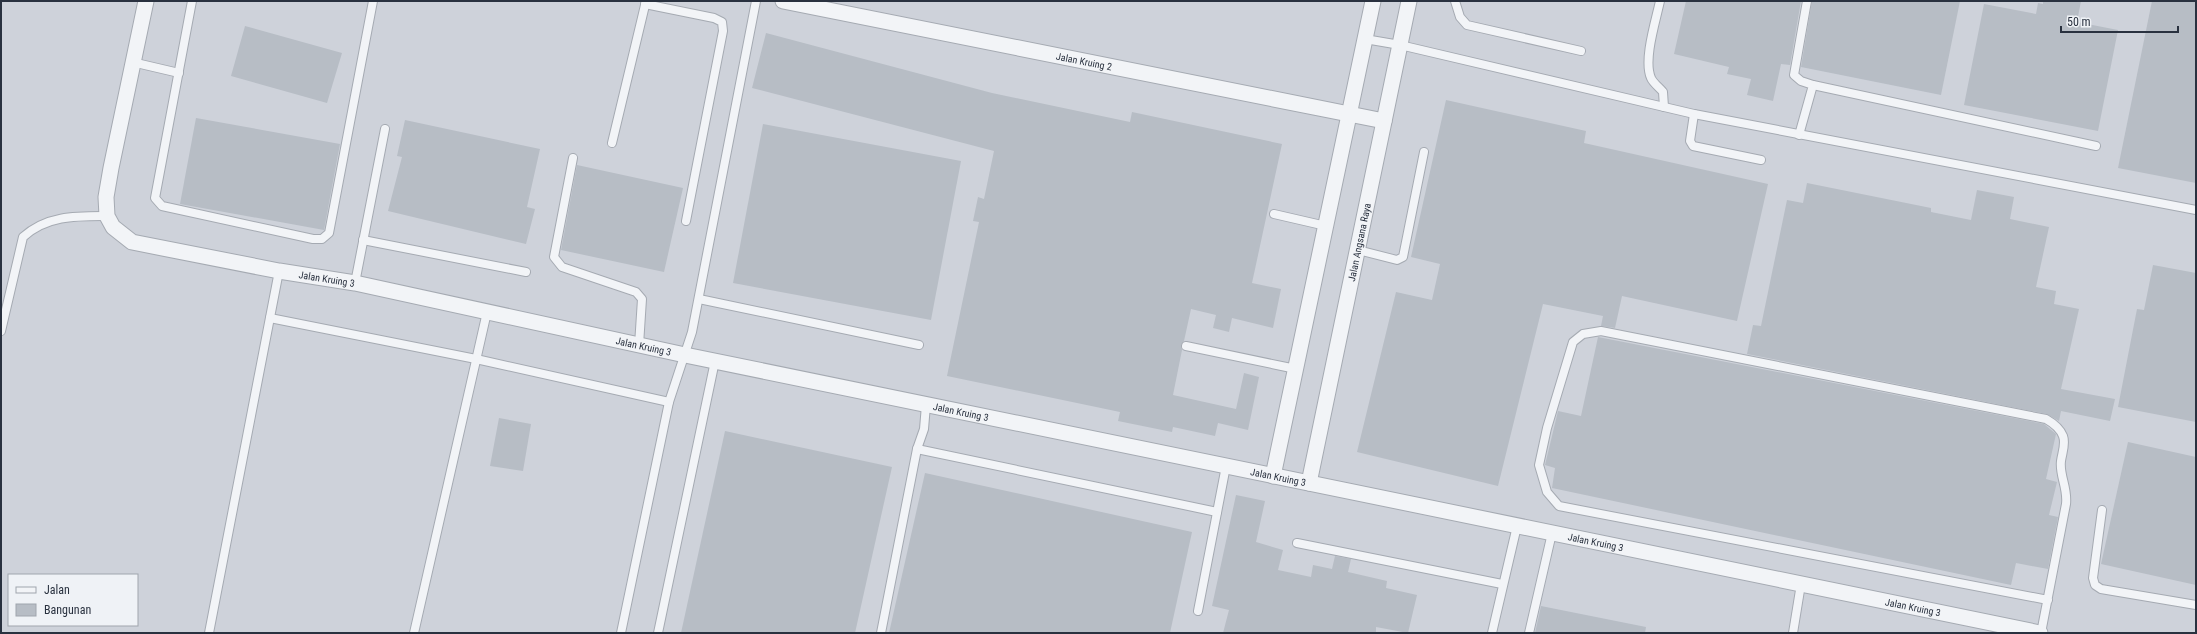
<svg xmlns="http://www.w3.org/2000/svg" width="2197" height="634" viewBox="0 0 2197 634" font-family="'Roboto Condensed',sans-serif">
  <rect width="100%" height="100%" fill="#e0e3e8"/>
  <!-- built -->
  <path fill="#ced2da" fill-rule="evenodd" d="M1,1H2196V633H1ZM9,575H137V625H9Z"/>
  <!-- building -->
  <g fill="#b7bdc5">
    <polygon points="1686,1 1801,1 1790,65 1781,64 1773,101 1747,95 1751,79 1727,74 1729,67 1674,54"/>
    <polygon points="1812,1 1960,1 1941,95 1801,67"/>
    <polygon points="2043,1 2081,1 2077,22 2118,30 2098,131 1964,105 1984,4 2036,14 2038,3 2043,4"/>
    <polygon points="2152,1 2196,1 2196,183 2118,168"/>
    <polygon points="245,26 342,53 327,103 231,76"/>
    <polygon points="766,33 992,93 1130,122 1132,112 1282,144 1252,283 1281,289 1273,328 1232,318 1229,332 1213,328 1216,315 1191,309 1184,341 1181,345 1182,350 1173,395 1236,409 1244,373 1259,377 1248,430 1218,423 1215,436 1173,427 1172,432 1118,421 1120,412 947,376 979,222 973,221 978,197 984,199 994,151 752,88"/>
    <polygon points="1446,100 1586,131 1584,143 1768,184 1737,321 1622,296 1615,328 1601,326 1603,316 1543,304 1498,486 1357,452 1396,292 1432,300 1440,264 1411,257"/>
    <polygon points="196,118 340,144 324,230 180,204"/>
    <polygon points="405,120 540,149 527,207 535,209 526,244 388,211 402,157 397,156"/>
    <polygon points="763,124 961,161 931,320 733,283"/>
    <polygon points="577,165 683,188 664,272 561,250"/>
    <polygon points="1807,183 1931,208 1931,212 1971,220 1977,190 2014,197 2010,219 2049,227 2036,287 2056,291 2054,304 2079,309 2061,389 2115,399 2110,421 2061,411 2059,421 2047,414 1747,354 1753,325 1761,326 1787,200 1803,203"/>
    <polygon points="2153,265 2196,273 2196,422 2118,407 2137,309 2144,310"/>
    <polygon points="1598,337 2044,424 2056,434 2046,479 2057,482 2049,515 2058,517 2048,569 2016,563 2011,585 1552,488 1555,468 1545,465 1558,411 1581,416"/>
    <polygon points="499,418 531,424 523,471 490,466"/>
    <polygon points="725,431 892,467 855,633 681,633"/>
    <polygon points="2128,442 2196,457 2196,585 2101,564"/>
    <polygon points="925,473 1192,532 1170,633 889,633"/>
    <polygon points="1236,495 1265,501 1256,542 1283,550 1278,570 1311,577 1313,565 1332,569 1335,556 1351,559 1348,572 1387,581 1386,588 1417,595 1408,633 1376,627 1376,633 1223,633 1229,610 1212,606"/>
    <polygon points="1541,606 1646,627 1645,633 1535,633"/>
  </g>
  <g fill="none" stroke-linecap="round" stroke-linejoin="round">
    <!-- lane casing -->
    <g stroke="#a5aab2" stroke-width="10">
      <g id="lane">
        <polyline points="192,1 155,198 162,206 313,239 322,239 329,233 373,1"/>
        <polyline points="1455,1 1460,17 1467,25 1581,51"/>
        <path d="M1660,1C1656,20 1643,60 1651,78C1653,83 1660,88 1663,92L1664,107"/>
        <polyline points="645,4 714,18 722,22 723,31 686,221"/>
        <polyline points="1365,39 1400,45 1694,114 2196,210"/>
        <polyline points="132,62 179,73"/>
        <polyline points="1813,85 2096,146"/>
        <polyline points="1694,114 1690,141 1693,146 1761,160"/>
        <polyline points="1799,135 1813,85 1801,81 1794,75 1807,1"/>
        <polyline points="612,143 646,1"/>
        <polyline points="573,158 554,257 562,267 636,292 642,299 639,345"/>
        <polyline points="1274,214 1326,226"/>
        <polyline points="363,240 526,272"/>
        <polyline points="1358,250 1397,260 1403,257 1424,152"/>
        <polyline points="355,283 385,129"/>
        <polyline points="699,299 919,345"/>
        <polyline points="270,318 476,359 669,402"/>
        <path d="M1,331L23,237C47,215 77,216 107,216"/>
        <polyline points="1186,346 1296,369"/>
        <polyline points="917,449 1217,512"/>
        <polyline points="2102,510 2093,578 2095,585 2101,589 2196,605"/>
        <polyline points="1297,543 1502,584"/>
        <polyline points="1198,611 1226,466"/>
        <polyline points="209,633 279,271"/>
        <polyline points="414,633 487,312"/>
        <polyline points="621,633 669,402 692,332 756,1"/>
        <polyline points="658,633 715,361"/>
        <polyline points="881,633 917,449 924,429 926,405"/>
        <polyline points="1492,633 1517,526"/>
        <polyline points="1529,633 1552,533"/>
        <polyline points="1793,633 1801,584"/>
        <path d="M2041,633L2066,504C2068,488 2059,475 2061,461C2062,453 2066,444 2063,436C2060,428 2053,423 2046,419L1601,331L1583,334L1573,342L1547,428L1539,465L1547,492L1559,506L2048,600"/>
      </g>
    </g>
    <!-- street casing -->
    <g stroke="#a5aab2" stroke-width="17">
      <g id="street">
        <path id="s1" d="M146,1L111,168L106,197L107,216L113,227L132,242L279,271L355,283L685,355L2040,633"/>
        <path id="s2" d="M783,1L1384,121"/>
        <polyline points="1273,476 1373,1"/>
        <path id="s3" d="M1309,483L1409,1"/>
      </g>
    </g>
    <!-- lane -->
    <use href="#lane" stroke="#f2f4f7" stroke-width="8"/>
    <!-- street -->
    <use href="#street" stroke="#f2f4f7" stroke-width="15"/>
  </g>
  <g text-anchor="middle" stroke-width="3.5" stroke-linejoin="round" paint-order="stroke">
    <!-- street labels -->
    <g font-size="10" fill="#29313f" stroke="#eff2f6">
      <text dy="4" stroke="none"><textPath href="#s2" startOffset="307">Jalan Kruing 2</textPath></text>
      <text dy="4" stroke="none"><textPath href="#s3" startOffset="246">Jalan Angsana Raya</textPath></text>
      <text dy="4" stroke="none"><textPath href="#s1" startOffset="454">Jalan Kruing 3</textPath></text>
      <text dy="4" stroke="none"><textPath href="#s1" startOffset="778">Jalan Kruing 3</textPath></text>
      <text dy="4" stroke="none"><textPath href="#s1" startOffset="1102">Jalan Kruing 3</textPath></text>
      <text dy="4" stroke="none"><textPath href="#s1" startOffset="1426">Jalan Kruing 3</textPath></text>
      <text dy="4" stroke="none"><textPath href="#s1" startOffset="1750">Jalan Kruing 3</textPath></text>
      <text dy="4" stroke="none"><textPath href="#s1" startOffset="2074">Jalan Kruing 3</textPath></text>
    </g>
  </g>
  <!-- border -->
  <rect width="2197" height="634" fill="none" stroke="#29313f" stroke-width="4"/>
  <!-- legend -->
  <rect x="8" y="574" width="130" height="52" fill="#eff2f6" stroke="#a0a5ad"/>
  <rect x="16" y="587" width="20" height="6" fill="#f2f4f7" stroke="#a0a5ad"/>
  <text x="44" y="594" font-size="12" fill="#29313f">Jalan</text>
  <rect x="16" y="604" width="20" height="12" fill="#b7bdc5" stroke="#a0a5ad"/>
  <text x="44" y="614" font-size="12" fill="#29313f">Bangunan</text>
  <!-- scale -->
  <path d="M2061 26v6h117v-6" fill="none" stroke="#29313f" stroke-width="2"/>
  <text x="2067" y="26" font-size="12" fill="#29313f" stroke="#eff2f6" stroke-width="3" paint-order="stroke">50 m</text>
</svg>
